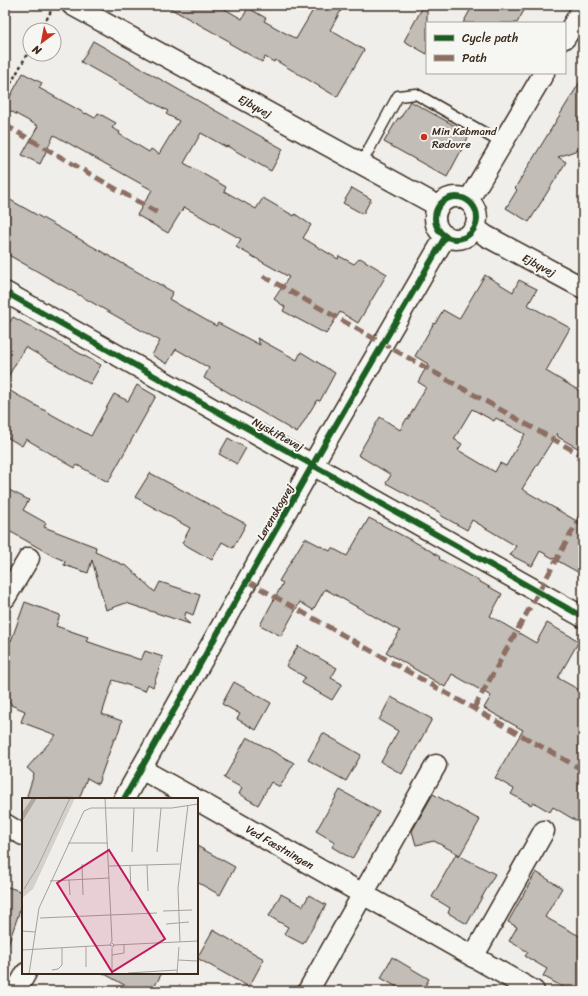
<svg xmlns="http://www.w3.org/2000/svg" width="588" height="996" viewBox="0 0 588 996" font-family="Sriracha,sans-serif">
  <rect width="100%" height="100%" fill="#efeeea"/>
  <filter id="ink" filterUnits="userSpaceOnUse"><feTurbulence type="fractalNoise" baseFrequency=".025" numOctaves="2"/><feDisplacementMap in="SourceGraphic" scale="8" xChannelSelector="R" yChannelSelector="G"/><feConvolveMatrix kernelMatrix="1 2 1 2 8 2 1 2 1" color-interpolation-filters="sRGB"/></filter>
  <g filter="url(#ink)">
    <!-- building -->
    <g fill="#c2bdb7" stroke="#3b2a1e" fill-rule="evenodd">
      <polygon points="164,5 218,5 242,19 248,8 266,18 264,21 296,39 316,5 344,5 330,30 364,50 337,97 275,60 274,62 265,57 262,62 229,43 229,41"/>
      <polygon points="424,5 427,5 427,54 404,41"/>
      <polygon points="473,5 527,5 517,23 463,23"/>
      <polygon points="93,41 283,149 271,171 227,146 226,147 201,133 184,163 226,187 224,191 256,209 263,198 294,216 295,214 311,225 303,238 338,259 339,256 354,264 360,258 387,274 358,323 340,312 326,334 283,311 285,307 274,299 289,277 236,247 241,239 184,207 168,233 137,215 152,190 54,135 40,164 22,155 38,126 5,108 5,106 23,73 42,83 39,88 86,114 86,113 95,118 98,113 116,123 112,128 120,132 119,134 149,152 151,149 159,154 179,121 166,114 168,111 81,62"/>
      <polygon points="583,77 583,148 558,157 566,162 529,222 506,208 517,190 515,188"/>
      <polygon points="410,101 470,134 447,177 384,142 398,118 400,119"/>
      <polygon points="352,188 371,199 363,214 343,203"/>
      <polygon points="5,197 173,292 169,299 216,326 218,323 260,345 257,338 297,360 301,352 335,373 320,401 317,400 297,433 204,378 209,368 176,349 167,364 152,355 160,341 5,253"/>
      <path d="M485,275L513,292L519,280L537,289L528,305L570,328L546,371L583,393V451L558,437L557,433L522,489L580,523L583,539V575L540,551L532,566L510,555L516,546L472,520L467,530L440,515L441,513L386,483L391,475L358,455L380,417L400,430L407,418L408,419L426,387L418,382L428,364L415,356L434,323L435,324L443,310L459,319ZM472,409L494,421L496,418L525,434L506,466L500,463L495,472L458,450L462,444L454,439Z"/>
      <polygon points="13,317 101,365 90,384 25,347 5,382 5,330"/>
      <polygon points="137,385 156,396 108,482 77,465 75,468 26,439 22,446 5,436 5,388 58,418 91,436 114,394 128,401"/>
      <polygon points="228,438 246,448 237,464 219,454"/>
      <polygon points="150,473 246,524 233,548 222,542 212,560 182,543 190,528 135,497"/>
      <polygon points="5,488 29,500 23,510 46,523 44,527 96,547 95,552 128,567 155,592 160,582 200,595 193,615 186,612 184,619 190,624 126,603 106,610 92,560 88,573 64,565 65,561 53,556 11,532 5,544"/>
      <polygon points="369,518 426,548 440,557 439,559 502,594 490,616 536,643 547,623 579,641 558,678 583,692 583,825 553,807 550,812 533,802 531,805 511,794 514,789 495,778 523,730 484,708 491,696 452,674 445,687 386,652 400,631 325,589 313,610 300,602 281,636 260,625 283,583 279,581 305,538 330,551 332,548 347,556"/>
      <polygon points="25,602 60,615 56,626 88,637 86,641 141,660 145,651 163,657 153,687 148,684 145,691 113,680 102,714 122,721 116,739 114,739 98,784 87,778 79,799 26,799 34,774 27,768 56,735 21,722 25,711 11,705 11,703 5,701 5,638 11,641"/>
      <polygon points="298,646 337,668 331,678 342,684 332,700 302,683 305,677 286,666"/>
      <polygon points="234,682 271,703 256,730 237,719 240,714 222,704"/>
      <polygon points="391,697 432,719 402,774 381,762 398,731 379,720"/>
      <polygon points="323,733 361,755 346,781 308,760"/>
      <polygon points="247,737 294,763 280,787 271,782 258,805 239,794 242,788 224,778"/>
      <polygon points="340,790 379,812 352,859 332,847 335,842 316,831"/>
      <polygon points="433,794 480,820 460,855 434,841 416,845 412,831"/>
      <polygon points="197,846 235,867 220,895 197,882"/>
      <polygon points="456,854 495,874 467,924 448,913 450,908 432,897"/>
      <polygon points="536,872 562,888 545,917 583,938 583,991 570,991 543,976 547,969 525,956 528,952 509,941 517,927 508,922"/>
      <polygon points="5,886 23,892 23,901 8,945 5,945"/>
      <polygon points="281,894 303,906 309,895 326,905 303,944 284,934 288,927 269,916"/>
      <polygon points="213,930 264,959 249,987 197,958"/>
      <polygon points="392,957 429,979 422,991 404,991 381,978"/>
      <polygon points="103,973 162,973 152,991 135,991"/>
    </g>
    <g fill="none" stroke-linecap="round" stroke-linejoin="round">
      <!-- lane casing -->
      <g stroke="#3b2a1e" stroke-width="13">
        <polyline id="lane" points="361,164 398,96 416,94 502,143"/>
      </g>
      <!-- street casing -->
      <g stroke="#3b2a1e" stroke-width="23">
        <g id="street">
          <polyline points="72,5 438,206"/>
          <polyline points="565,38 583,8"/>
          <circle cx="456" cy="218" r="21"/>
          <polyline points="468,201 544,73"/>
          <polyline points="475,228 486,236 583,288"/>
          <polyline points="5,292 583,617"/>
          <polyline points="5,598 29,558"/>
          <polyline points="141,769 195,799"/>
          <polyline points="124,799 313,464 445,237"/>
          <polyline points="197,800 534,991"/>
          <polyline points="5,824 23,835"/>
          <polyline points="473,957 544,831"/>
          <polyline points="16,991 26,973"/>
          <polyline points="308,991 436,765"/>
        </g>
      </g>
      <!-- path -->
      <g stroke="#3b2a1e" stroke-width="2.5" stroke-dasharray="3 3" stroke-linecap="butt">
        <polyline points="41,30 51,11"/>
        <polyline points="5,94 30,49"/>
      </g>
      <!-- lane -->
      <use href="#lane" stroke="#f6f6f2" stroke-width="10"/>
      <!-- street -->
      <use href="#street" stroke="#f6f6f2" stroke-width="20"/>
      <!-- quiet -->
      <g stroke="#8d6e63" stroke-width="5" stroke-dasharray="10 5" stroke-linecap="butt">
        <polyline points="5,125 158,213"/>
        <polyline points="263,276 583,456"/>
        <polyline points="247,581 583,770"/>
        <polyline points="474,708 583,512"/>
      </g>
      <!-- cycleway casing -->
      <g stroke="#f6f6f2" stroke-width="8">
        <g id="cycleway">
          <circle cx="456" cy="218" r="21"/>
          <polyline points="5,292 583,617"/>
          <polyline points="124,799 313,464 445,237"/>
        </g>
      </g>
      <!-- cycleway -->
      <use href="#cycleway" stroke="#1b5e20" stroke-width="6"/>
    </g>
  </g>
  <!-- markers -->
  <circle fill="#c8321e" stroke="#f6f6f2" stroke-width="1.5" cx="424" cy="137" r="4"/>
  <g text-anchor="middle" stroke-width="4" stroke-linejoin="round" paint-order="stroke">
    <!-- street labels -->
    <g font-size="11" fill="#3b2a1e" stroke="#f6f6f2">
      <text transform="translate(255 106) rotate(29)" y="4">Ejbyvej</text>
      <text transform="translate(539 265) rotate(28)" y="4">Ejbyvej</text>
      <text transform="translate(278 434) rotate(29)" y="4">Nyskiftevej</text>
      <text transform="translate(275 512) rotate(-60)" y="4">Lørenskogvej</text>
      <text transform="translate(280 847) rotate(30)" y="4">Ved Fæstningen</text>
    </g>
    <!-- poi labels -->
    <g font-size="11" fill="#3b2a1e" stroke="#f6f6f2" text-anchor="start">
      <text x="432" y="135">Min Købmand<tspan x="432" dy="13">Rødovre</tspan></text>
    </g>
  </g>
  <!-- overview -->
  <g transform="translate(22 798)">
    <rect width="176" height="176" fill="#efeeea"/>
    <path d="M0,0H53L11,91L0,100Z" fill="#d4d1cc"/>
    <path d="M10,0H15L0,24V15Z" fill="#afa8a1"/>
    <path fill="none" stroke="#a7a098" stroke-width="1" d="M83,0L90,143L88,147L91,149L92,147L90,145M46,45H86M110,54L112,10M135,54L139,10M60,66L61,97M125,67L126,93M87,68L158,66M108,68L109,93M47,82L48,97M28,83L87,80M2,91L15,70L48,0M141,113L170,112M18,120L135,115M144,126L167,124M0,133L13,134M158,144L156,90L166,7M92,147L176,143M64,149V169M90,150V176M0,152L88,147M90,157L102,155V147M156,162L175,163M30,172L36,171L40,167V150M106,175L155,172M7,176L17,110L62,13L69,10H150L176,6M155,176L157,149"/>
    <path fill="#c2185b" fill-opacity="0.15" stroke="#c2185b" stroke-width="2" d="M87,52L143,141L90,174L35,85Z"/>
    <rect width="176" height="176" fill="none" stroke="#3b2a1e" stroke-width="2"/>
  </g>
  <!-- margin -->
  <rect width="588" height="996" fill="none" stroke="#f6f6f2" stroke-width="20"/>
  <rect x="10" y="10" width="568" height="976" fill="none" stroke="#3b2a1e" stroke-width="1.5" filter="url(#ink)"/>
  <!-- legend -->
  <rect x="426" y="22" width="140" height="52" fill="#f6f6f2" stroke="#aba49d"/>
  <rect x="434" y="35" width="20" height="6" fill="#1b5e20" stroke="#aba49d"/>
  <text x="462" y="42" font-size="12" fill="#3b2a1e">Cycle path</text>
  <rect x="434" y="55" width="20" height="6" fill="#8d6e63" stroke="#aba49d"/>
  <text x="462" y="62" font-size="12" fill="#3b2a1e">Path</text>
  <!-- north arrow -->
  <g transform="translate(42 42) rotate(212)"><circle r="19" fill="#f6f6f2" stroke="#aba49d"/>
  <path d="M0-3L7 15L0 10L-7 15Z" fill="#c8321e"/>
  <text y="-6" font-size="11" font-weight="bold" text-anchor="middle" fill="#3b2a1e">N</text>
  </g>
</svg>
